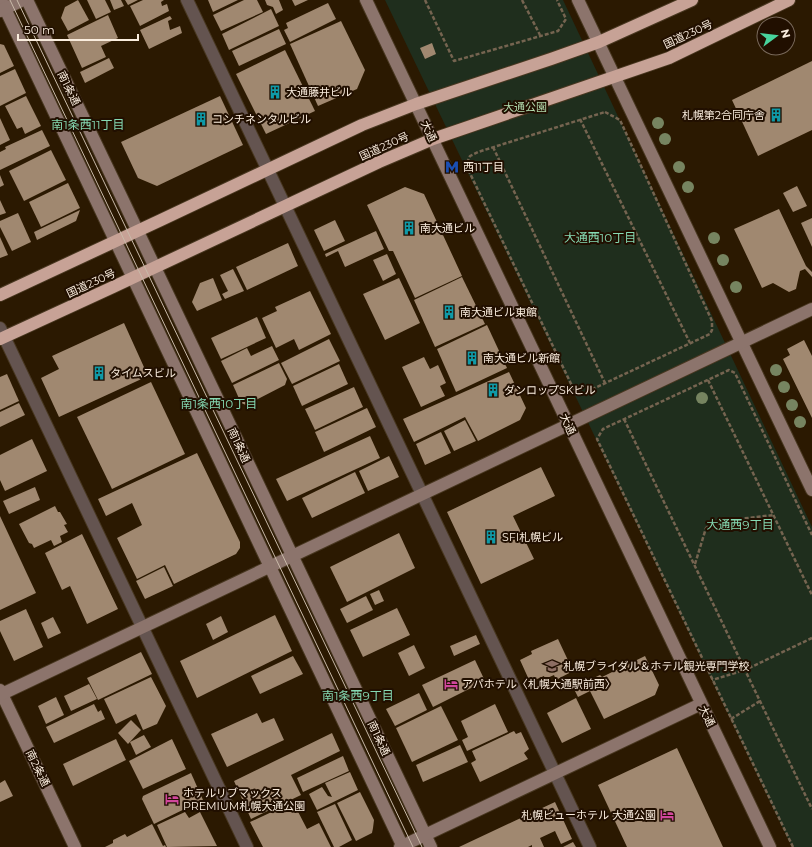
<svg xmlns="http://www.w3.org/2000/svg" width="812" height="847" viewBox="0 0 812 847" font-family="Montserrat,'Noto Sans JP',sans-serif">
  <rect width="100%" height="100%" fill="#2b1901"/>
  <!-- green -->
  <polygon fill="#1f2e1d" points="385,0 563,0 812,527 812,847 792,847"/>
  <!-- building -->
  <g fill="#a08870">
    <polygon points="78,0 89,20 68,31 61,18 65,7"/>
    <polygon points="87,0 105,0 111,12 96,19"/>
    <polygon points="110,0 121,0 124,6 114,10"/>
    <polygon points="125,0 138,0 128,5"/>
    <polygon points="143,0 164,0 161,2 162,6 167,4 169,11 140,26 130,6"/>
    <polygon points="208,0 238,0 213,12"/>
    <polygon points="244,0 257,0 263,12 221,31 213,15"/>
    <polygon points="265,0 279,0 283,10 276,14 273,7 267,5"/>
    <polygon points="292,0 308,0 295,6"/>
    <polygon points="328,3 336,19 290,42 284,30 288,28 286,23"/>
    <polygon points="271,9 279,26 229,50 222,34"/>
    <polygon points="108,15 118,38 101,46 106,57 82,68 67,35"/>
    <polygon points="170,16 172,19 168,21 170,30 180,26 182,33 149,49 140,30"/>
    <polygon points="341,21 365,70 357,89 318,106 290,44"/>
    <polygon points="279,29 286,44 239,66 232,51"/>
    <polygon points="432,43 436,54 425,59 420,48"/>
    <polygon points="0,44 4,45 14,66 0,73"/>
    <polygon points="285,50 315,111 266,134 236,74"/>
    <polygon points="109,58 114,68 85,83 80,72"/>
    <polygon points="812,61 812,130 758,156 732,100"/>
    <polygon points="15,69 26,93 0,106 0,76"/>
    <polygon points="26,96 41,126 25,134 22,127 17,129 5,106"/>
    <polygon points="220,96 243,145 157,186 138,178 121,142"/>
    <polygon points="0,118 10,140 0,145"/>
    <polygon points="42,130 50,146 0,170 0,152 6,149 5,147"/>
    <polygon points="51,150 66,180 24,201 9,171"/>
    <polygon points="0,175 4,185 0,187"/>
    <polygon points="68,183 80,208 41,227 29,202"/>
    <polygon points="797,186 807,206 793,212 783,193"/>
    <polygon points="405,187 424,194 462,276 415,298 393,251 389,251 367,205"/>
    <polygon points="0,200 6,213 0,215"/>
    <polygon points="779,209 806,266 812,272 812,277 805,269 800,271 796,289 789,292 773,283 762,288 734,229"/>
    <polygon points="80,210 76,221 37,240 34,232"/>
    <polygon points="18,213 31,242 12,251 0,227 0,221"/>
    <polygon points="812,218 812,247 801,223"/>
    <polygon points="335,220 345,241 324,251 314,230"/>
    <polygon points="376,231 384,249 345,267 338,251 326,257 325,254"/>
    <polygon points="0,237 8,255 0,258"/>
    <polygon points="288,243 298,266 247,290 236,267"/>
    <polygon points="387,254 396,274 383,281 373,260"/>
    <polygon points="233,269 244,291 225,299 222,294 228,291 220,275"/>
    <polygon points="462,277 485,324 435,347 414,300"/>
    <polygon points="213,278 222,300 197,311 192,302 200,283"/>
    <polygon points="399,278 420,323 385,340 363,294"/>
    <polygon points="310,291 331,334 299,350 294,339 276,348 262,318 277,311 275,307"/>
    <polygon points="257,317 266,338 221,359 211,338"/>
    <polygon points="124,323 148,376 59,417 41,378 59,369 52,356"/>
    <polygon points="487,325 507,368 456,392 437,349"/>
    <polygon points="329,339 340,361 292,384 281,363"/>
    <polygon points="804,340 812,356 812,418 783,359 790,355 787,349"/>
    <polygon points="272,346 279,360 232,383 221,361 247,348 251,356"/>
    <polygon points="424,357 430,369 438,365 446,383 440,386 445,396 421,407 402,367"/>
    <polygon points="279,363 287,379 285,385 246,405 241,403 233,385"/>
    <polygon points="339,364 348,384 302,406 293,386"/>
    <polygon points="509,372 526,408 520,420 478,441 465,417 414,442 403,419"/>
    <polygon points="7,374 19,401 0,410 0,377"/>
    <polygon points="151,382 185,454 112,489 77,417"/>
    <polygon points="354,387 363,407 315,430 305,409"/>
    <polygon points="19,403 25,415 0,427 0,412"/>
    <polygon points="367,408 376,427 324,452 315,432"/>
    <polygon points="465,420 476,441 454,451 444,431"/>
    <polygon points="441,432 451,453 425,465 416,444"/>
    <polygon points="370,436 380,458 287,501 276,479"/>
    <polygon points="32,439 47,471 5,491 0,480 0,455"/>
    <polygon points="197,453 240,542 240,548 236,554 174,584 165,565 137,579 117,538 142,525 132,503 106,516 98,499"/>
    <polygon points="389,456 399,477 368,491 359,471"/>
    <polygon points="541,467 555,496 513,516 534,559 481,584 447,512"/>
    <polygon points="355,472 365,493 312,518 302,498"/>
    <polygon points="35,487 40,500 9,514 3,501"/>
    <polygon points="55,506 58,512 60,512 67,524 64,525 68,532 60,536 62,542 54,546 51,540 34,548 32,544 29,543 19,524"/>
    <polygon points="0,516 36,593 0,610"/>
    <polygon points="399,533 415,568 347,602 330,567"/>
    <polygon points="82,534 118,609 87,624 70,586 62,590 45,553"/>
    <polygon points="164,567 173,586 145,599 136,581"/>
    <polygon points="379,590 384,601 375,605 370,594"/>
    <polygon points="366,596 373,610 347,623 340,609"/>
    <polygon points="397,608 410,635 363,657 350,630"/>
    <polygon points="26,609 43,647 14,661 0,631 0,621"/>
    <polygon points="275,615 292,651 197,698 180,661"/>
    <polygon points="221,616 228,632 213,640 206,624"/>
    <polygon points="53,617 61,633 48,639 41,623"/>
    <polygon points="476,635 480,644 454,656 450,646"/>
    <polygon points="558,639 573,671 556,680 554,675 545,679 544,676 530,682 520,660 532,654 531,651"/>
    <polygon points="414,645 425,668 409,676 398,653"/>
    <polygon points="141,652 152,674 98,700 87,678"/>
    <polygon points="293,656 303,674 260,694 251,676"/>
    <polygon points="645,656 659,685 655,695 604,719 590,691 578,697 571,683 579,679 581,684 600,675 602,677"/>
    <polygon points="475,660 485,681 433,707 422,685"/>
    <polygon points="151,677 166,706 157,724 143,730 136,714 116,724 104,699"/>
    <polygon points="89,684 97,699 71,711 64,696"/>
    <polygon points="419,693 427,710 395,726 386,709"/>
    <polygon points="56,697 64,715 46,724 38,706"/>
    <polygon points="576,698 591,729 562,743 547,713"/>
    <polygon points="94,704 98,712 101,710 105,719 54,743 46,727"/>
    <polygon points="495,704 508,732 467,751 462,740 468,737 461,721"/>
    <polygon points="441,706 458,740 412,762 396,728"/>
    <polygon points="257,713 262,723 274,718 284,740 227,767 211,734"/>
    <polygon points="131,720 141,730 128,744 118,733"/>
    <polygon points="514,731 516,734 521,732 529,749 524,753 528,759 480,782 471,763 476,760 472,751"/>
    <polygon points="332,733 340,751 291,775 301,795 251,819 234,781"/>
    <polygon points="144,735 151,747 136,755 130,742"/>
    <polygon points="116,739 126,760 73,786 63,764"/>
    <polygon points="172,739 186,769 143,789 129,761"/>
    <polygon points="460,745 468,762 423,782 416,765"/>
    <polygon points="677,748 723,847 627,847 598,785"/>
    <polygon points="343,756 349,771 303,792 297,778"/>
    <polygon points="350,772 358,790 317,810 309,794 322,787 328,796 332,797 325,783"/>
    <polygon points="191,773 203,800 154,824 142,799 143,796"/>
    <polygon points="5,780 13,796 0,802 0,783"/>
    <polygon points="360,792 374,820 373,828 372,833 356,841 337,803"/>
    <polygon points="293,802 307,829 319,823 331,847 263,847 250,822"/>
    <polygon points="555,802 572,839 561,844 555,831 540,838 544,847 532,847 532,845 528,847 459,847"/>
    <polygon points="335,804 352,840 339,847 334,847 317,812"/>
    <polygon points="185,812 189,818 200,812 217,846 167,847 157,825"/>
    <polygon points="152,824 163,846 165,845 166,847 105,847 113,843 113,840 125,834 127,837"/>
    <polygon points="573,842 576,847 563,847"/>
  </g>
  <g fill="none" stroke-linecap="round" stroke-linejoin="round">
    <!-- street casing -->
    <g stroke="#483720" stroke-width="14">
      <g id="street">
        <polyline points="187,0 590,847"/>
        <polyline points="0,328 247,847"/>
      </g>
    </g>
    <!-- secondary casing -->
    <g stroke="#483720" stroke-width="14">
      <g id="secondary">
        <polyline points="1,0 403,847"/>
        <polyline points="27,0 121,196 431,847"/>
        <polyline points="366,0 770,847"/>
        <polyline points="578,0 812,490"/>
        <polyline points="0,11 23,0"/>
        <polyline points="0,690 75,847"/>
        <polyline points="2,694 812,309"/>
        <polyline points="400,847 701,704"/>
      </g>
    </g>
    <!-- highway casing -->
    <g stroke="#483720" stroke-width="14">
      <g id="highway">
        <polyline points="0,295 161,220 362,125 416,104 551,59 599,42 692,0"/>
        <polyline points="0,339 113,287 379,162 433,139 669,58 789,0"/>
      </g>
    </g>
    <!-- path -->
    <g stroke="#756450" stroke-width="2.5" stroke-dasharray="4 2" stroke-linecap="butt">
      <polyline points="425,0 454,61 558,31 566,19 557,0"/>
      <polyline points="522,0 540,35"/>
      <polygon points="605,112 620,120 712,321 712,330 710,334 582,394 574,390 466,165 470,156 478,152"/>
      <polyline points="580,119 690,343"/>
      <polyline points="493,147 605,383"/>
      <polyline points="708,380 812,595"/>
      <polyline points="624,419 745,670 712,680"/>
      <polyline points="695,564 706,528 721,521 774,515"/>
      <polyline points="812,638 745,670 812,809"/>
      <polyline points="731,719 760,701"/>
      <polyline points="793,847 597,439 603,429 729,370 735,373 812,535"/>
    </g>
    <!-- street -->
    <use href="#street" stroke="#645450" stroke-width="12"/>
    <!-- secondary -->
    <use href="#secondary" stroke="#8c746c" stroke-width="12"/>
    <!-- highway -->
    <use href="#highway" stroke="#c7a296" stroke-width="12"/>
    <!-- tram -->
    <g stroke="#c9baa9" stroke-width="1">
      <polyline points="10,0 413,847"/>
      <polyline points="17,0 422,847"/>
    </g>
  </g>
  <!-- trees -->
  <g fill="#768460">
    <circle cx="658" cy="123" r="6"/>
    <circle cx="665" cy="139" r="6"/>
    <circle cx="679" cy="167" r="6"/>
    <circle cx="688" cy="187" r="6"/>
    <circle cx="714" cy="238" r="6"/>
    <circle cx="723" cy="260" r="6"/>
    <circle cx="736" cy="287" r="6"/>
    <circle cx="776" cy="370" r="6"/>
    <circle cx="784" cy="387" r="6"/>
    <circle cx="702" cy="398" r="6"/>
    <circle cx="792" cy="405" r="6"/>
    <circle cx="800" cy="422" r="6"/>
  </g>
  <!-- icons -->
  <defs>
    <g id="building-bare" transform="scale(1.08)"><path d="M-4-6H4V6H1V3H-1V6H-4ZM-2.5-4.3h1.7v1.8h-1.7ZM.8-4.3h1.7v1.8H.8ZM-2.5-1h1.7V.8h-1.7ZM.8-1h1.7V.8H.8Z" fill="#0f9aa8" stroke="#210f00" stroke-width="2.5" paint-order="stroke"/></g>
    <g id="metro-bare" transform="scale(1.08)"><path d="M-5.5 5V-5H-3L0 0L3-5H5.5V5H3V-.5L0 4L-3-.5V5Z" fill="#1a4fb4" stroke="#210f00" stroke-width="2.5" paint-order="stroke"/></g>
    <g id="university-bare" transform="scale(1.08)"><path d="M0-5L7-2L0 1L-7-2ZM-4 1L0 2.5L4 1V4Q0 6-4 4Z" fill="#8d6e63" stroke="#210f00" stroke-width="2.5" paint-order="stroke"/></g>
    <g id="hotel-bare" transform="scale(1.08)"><path d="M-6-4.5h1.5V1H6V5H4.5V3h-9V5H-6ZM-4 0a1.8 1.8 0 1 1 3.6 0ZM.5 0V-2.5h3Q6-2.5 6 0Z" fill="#d1479c" stroke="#210f00" stroke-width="2.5" paint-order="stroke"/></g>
  </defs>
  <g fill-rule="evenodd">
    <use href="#building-bare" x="275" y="92"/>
    <use href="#building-bare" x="776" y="115"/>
    <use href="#building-bare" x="201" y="119"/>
    <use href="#metro-bare" x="452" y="167"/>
    <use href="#building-bare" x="409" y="228"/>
    <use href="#building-bare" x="449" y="312"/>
    <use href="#building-bare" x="472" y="358"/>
    <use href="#building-bare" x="99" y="373"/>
    <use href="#building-bare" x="493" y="390"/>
    <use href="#building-bare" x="491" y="537"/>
    <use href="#university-bare" x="552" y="666"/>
    <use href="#hotel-bare" x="451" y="684"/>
    <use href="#hotel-bare" x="172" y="799"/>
    <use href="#hotel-bare" x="667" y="815"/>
  </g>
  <g text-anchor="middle" stroke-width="4" stroke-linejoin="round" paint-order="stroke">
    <!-- street labels -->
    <g font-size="11" fill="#faedde" stroke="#210f00">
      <text transform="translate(688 34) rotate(-25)" y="4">国道230号</text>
      <text transform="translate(69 88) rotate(64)" y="4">南1条通</text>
      <text transform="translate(429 131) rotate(65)" y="4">大通</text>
      <text transform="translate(384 146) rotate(-24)" y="4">国道230号</text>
      <text transform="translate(91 283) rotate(-25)" y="4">国道230号</text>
      <text transform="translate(568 424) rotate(65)" y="4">大通</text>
      <text transform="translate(239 445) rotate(65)" y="4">南1条通</text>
      <text transform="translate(707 716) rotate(64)" y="4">大通</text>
      <text transform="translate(379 738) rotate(65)" y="4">南1条通</text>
      <text transform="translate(38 768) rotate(64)" y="4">南2条通</text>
    </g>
    <!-- poi labels -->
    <g font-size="11" fill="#faedde" stroke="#210f00" text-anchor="start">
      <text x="286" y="96">大通藤井ビル</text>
      <text x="765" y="119" text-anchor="end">札幌第2合同庁舎</text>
      <text x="212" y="123">コンチネンタルビル</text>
      <text x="463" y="171">西11丁目</text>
      <text x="420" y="232">南大通ビル</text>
      <text x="460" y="316">南大通ビル東館</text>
      <text x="483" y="362">南大通ビル新館</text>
      <text x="110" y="377">タイムスビル</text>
      <text x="504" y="394">ダンロップSKビル</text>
      <text x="502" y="541">SFI札幌ビル</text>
      <text x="563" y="670">札幌ブライダル＆ホテル観光専門学校</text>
      <text x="462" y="688">アパホテル〈札幌大通駅前西〉</text>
      <text x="183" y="797">ホテルリブマックス<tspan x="183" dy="13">PREMIUM札幌大通公園</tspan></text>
      <text x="656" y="819" text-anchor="end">札幌ビューホテル 大通公園</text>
    </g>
    <!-- park labels -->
    <g font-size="11" fill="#b3dcae" stroke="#210f00">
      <text x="525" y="111">大通公園</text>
    </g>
    <!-- neighbourhood labels -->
    <g font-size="12" fill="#86dab3" stroke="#210f00">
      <text x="88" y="129">南1条西11丁目</text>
      <text x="600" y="242">大通西10丁目</text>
      <text x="219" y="408">南1条西10丁目</text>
      <text x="740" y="529">大通西9丁目</text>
      <text x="358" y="700">南1条西9丁目</text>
    </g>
  </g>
  <!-- north arrow -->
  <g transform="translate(776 36) rotate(75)"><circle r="19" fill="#210f00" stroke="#786859"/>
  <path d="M0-3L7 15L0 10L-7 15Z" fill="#48d49d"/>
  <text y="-6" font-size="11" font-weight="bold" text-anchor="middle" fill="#faedde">N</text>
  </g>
  <!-- scale -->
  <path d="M18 34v6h120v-6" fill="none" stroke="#faedde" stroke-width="2"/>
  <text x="24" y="34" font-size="12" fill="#faedde" stroke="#210f00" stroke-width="3" paint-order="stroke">50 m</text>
</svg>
